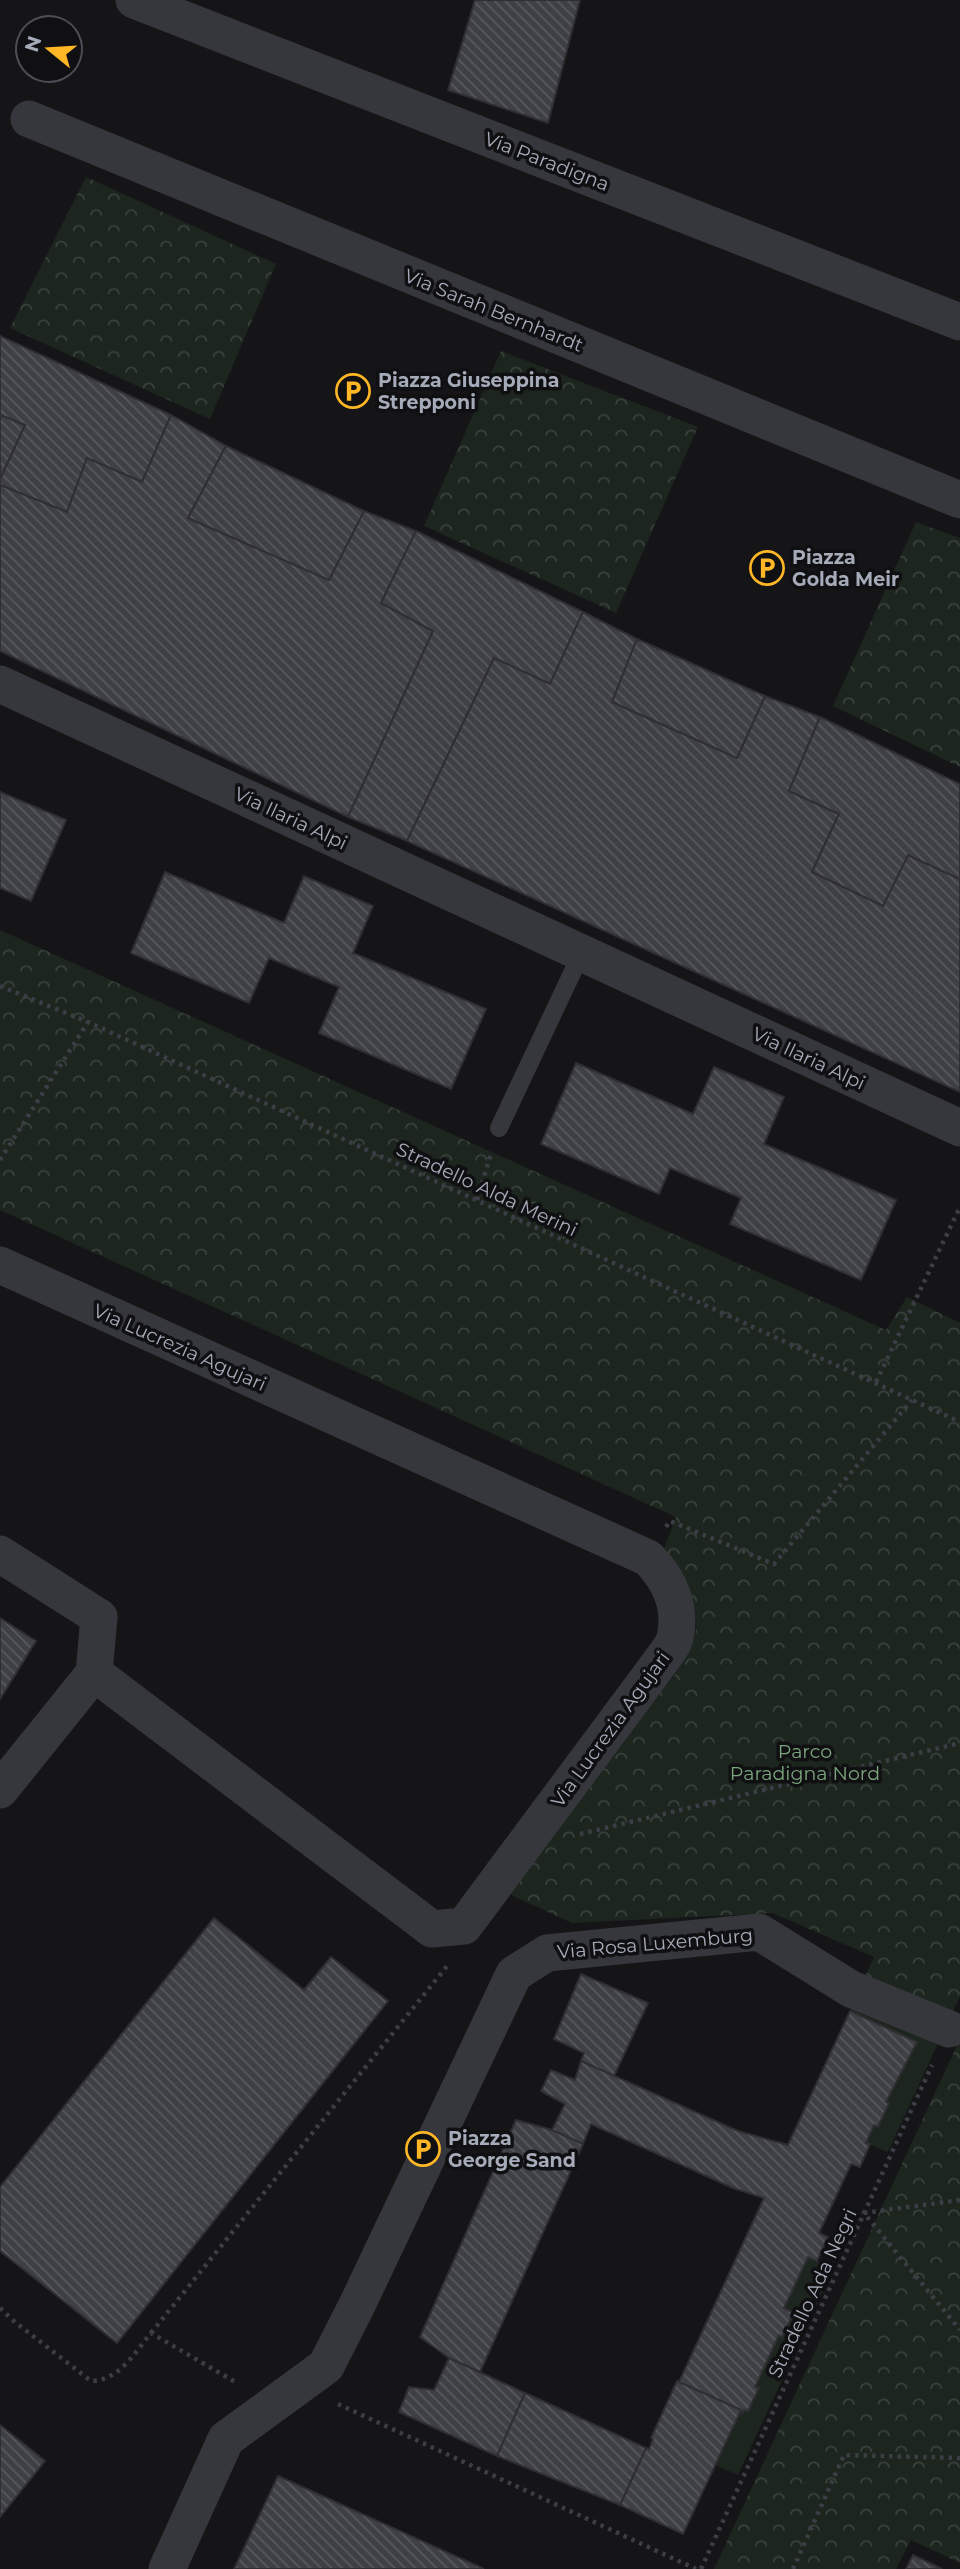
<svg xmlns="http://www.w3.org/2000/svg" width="960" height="2569" viewBox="0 0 960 2569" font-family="Montserrat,sans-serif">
  <defs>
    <pattern id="forest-crowns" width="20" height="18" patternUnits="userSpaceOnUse" patternTransform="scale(1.75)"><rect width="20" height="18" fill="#1c251e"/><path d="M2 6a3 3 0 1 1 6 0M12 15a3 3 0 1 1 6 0" fill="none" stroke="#3a423d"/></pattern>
    <pattern id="building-back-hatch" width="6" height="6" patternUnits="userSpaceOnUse" patternTransform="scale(1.75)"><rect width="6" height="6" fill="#3e4045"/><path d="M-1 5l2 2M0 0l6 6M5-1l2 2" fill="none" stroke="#57595e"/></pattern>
  </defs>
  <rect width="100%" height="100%" fill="#151517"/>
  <!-- grass -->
  <g fill="#1c251e">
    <polygon points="857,1995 940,2039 888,2152 866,2143 874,2125 879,2127 889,2104 886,2102 917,2042 850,2011"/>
    <polygon points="808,2257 834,2268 738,2475 715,2465 740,2413 742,2413 744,2410 748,2411 758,2388 755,2387 779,2335 782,2336 793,2313 784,2308"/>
  </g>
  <!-- forest -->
  <g fill="url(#forest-crowns)">
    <polygon points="86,177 276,264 210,419 10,328"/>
    <polygon points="501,351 698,427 616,613 424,526"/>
    <polygon points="916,522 960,538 960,767 833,706"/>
    <path d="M0,930L886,1330L907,1297L960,1323V1996L949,2020L863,1981L874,1957L772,1913L572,1923L513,1896L502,1887L673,1677C713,1624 696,1599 663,1551L676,1517L0,1210Z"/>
    <polygon points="960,2039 960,2563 911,2540 896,2569 714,2569"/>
  </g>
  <!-- building -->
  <g fill="url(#building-back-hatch)" stroke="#2f2f33" stroke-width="2">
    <polygon points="475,0 580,0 548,123 448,90"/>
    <polygon points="0,336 171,415 142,482 87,458 67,512 0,485 0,479 25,425 0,415"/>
    <polygon points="0,415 25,425 0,479"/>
    <polygon points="171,415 226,446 188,518 329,580 364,511 416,531 381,603 433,631 348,817 0,651 0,485 67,512 87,458 142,482"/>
    <polygon points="226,446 364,511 329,580 188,518"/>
    <polygon points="416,531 583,612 550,684 494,658 407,841 348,817 433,631 381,603"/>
    <polygon points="583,612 637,639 612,702 737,758 765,696 820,717 789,791 839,814 812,872 883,906 908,855 960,879 960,1092 407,841 494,658 550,684"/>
    <polygon points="637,639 765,696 737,758 612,702"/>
    <polygon points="820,717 960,784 960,879 908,855 883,906 812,872 839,814 789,791"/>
    <polygon points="0,792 66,820 31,901 0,888"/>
    <polygon points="165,872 284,923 304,876 373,906 353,953 486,1009 451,1089 319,1033 339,987 269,958 249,1003 131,953"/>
    <polygon points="576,1063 693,1114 714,1067 784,1097 764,1144 896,1200 861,1280 730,1224 741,1198 670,1168 659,1194 541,1144"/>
    <polygon points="0,1618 36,1641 0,1699"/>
    <polygon points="214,1918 304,1990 331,1957 388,2001 117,2343 0,2251 0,2187"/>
    <polygon points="581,1974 648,2003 614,2076 581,2061 584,2053 554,2039"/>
    <polygon points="850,2011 917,2042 886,2102 889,2103 878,2127 874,2125 866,2143 870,2144 860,2167 851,2164 819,2233 828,2237 817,2261 808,2257 784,2308 794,2313 782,2337 779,2335 755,2387 759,2388 748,2411 744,2410 742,2413 741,2410 679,2382 764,2198 733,2188 591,2124 583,2144 552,2130 565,2104 541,2091 551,2070 575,2080 581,2061 738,2131 788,2145"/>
    <polygon points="516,2120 552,2130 583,2144 480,2372 449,2358 420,2337"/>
    <polygon points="449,2358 525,2393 497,2456 399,2412 409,2387 434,2390"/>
    <polygon points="677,2381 741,2410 683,2534 620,2505 646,2448 649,2449 653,2439 651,2438"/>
    <polygon points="525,2393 646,2448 620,2505 497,2456"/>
    <polygon points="0,2425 45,2461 0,2517"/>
    <polygon points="278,2476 484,2569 234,2569"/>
    <polygon points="913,2555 942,2569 906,2569"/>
  </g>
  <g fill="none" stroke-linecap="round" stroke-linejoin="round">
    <!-- path -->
    <g stroke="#3b3e44" stroke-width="4.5" stroke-dasharray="3.5 5" stroke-linecap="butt">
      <polyline points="0,986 88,1022 960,1422"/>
      <polyline points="0,1160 88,1022"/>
      <polyline points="477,1200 491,1153"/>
      <polyline points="876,1382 960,1207"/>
      <polyline points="666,1527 670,1521 774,1564 912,1400"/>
      <polyline points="580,1834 960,1743"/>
      <polyline points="960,2200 864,2213 960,2330"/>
      <path d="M0,2308L15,2322L91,2381C119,2381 135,2352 151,2333L237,2383"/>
      <polyline points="151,2333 447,1966"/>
      <polyline points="338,2404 696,2569"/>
      <polyline points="701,2569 932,2065"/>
      <polyline points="793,2569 844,2455 960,2458"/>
    </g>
    <!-- service -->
    <polyline stroke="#35373c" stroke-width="18" points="499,1128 582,952"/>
    <!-- minor -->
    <g stroke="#35373c" stroke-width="37">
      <polyline points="134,0 960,322"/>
      <polyline points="29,119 960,500"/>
      <polyline points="0,684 960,1128"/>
      <path d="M0,1265L648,1558C669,1579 682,1607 675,1638C673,1646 666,1654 661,1661L464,1926L432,1929L94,1673"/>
      <polyline points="0,1554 99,1617 94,1673 0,1790"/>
      <polyline points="167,2569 226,2439 326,2366 357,2305 514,1974 547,1953 759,1932 851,1989 949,2029"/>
    </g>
  </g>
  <!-- icons -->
  <defs>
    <g id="parking-ring" transform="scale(1.75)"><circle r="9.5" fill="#101012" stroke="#ffb725" stroke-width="1.5"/><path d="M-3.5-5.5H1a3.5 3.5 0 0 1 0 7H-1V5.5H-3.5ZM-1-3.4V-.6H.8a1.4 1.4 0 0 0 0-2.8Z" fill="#ffb725"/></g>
  </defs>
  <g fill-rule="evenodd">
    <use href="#parking-ring" x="353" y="391"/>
    <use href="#parking-ring" x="767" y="568"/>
    <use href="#parking-ring" x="423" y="2149"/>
  </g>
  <g text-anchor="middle" stroke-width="7" stroke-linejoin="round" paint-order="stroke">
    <!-- street labels -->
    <g font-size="19" fill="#a5abb9" stroke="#101012">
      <text transform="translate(547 161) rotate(21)" y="7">Via Paradigna</text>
      <text transform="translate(494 310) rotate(22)" y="7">Via Sarah Bernhardt</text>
      <text transform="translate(291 818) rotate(25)" y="7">Via Ilaria Alpi</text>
      <text transform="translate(809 1058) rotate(25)" y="7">Via Ilaria Alpi</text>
      <text transform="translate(487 1189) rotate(25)" y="7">Stradello Alda Merini</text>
      <text transform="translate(180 1347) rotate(24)" y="7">Via Lucrezia Agujari</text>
      <text transform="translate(610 1729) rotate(-54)" y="7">Via Lucrezia Agujari</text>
      <text transform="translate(655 1943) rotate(-5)" y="7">Via Rosa Luxemburg</text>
      <text transform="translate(812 2293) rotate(-65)" y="7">Stradello Ada Negri</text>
    </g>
    <!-- poi labels -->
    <g font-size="19" font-weight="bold" fill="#a5abb9" stroke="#101012" text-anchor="start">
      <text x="378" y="387">Piazza Giuseppina<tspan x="378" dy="22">Strepponi</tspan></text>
      <text x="792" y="564">Piazza<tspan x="792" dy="22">Golda Meir</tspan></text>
      <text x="448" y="2145">Piazza<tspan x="448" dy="22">George Sand</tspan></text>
    </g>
    <!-- park labels -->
    <g font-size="19" fill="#7aa57d" stroke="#101012">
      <text x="805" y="1758">Parco<tspan x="805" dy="22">Paradigna Nord</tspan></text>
    </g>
  </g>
  <!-- north arrow -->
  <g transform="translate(49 49) rotate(288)"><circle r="33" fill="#101012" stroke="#4c4e55" stroke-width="2"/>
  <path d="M0-5L12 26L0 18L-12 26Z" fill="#ffb725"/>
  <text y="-10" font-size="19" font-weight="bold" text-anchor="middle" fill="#a5abb9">N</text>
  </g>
</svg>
